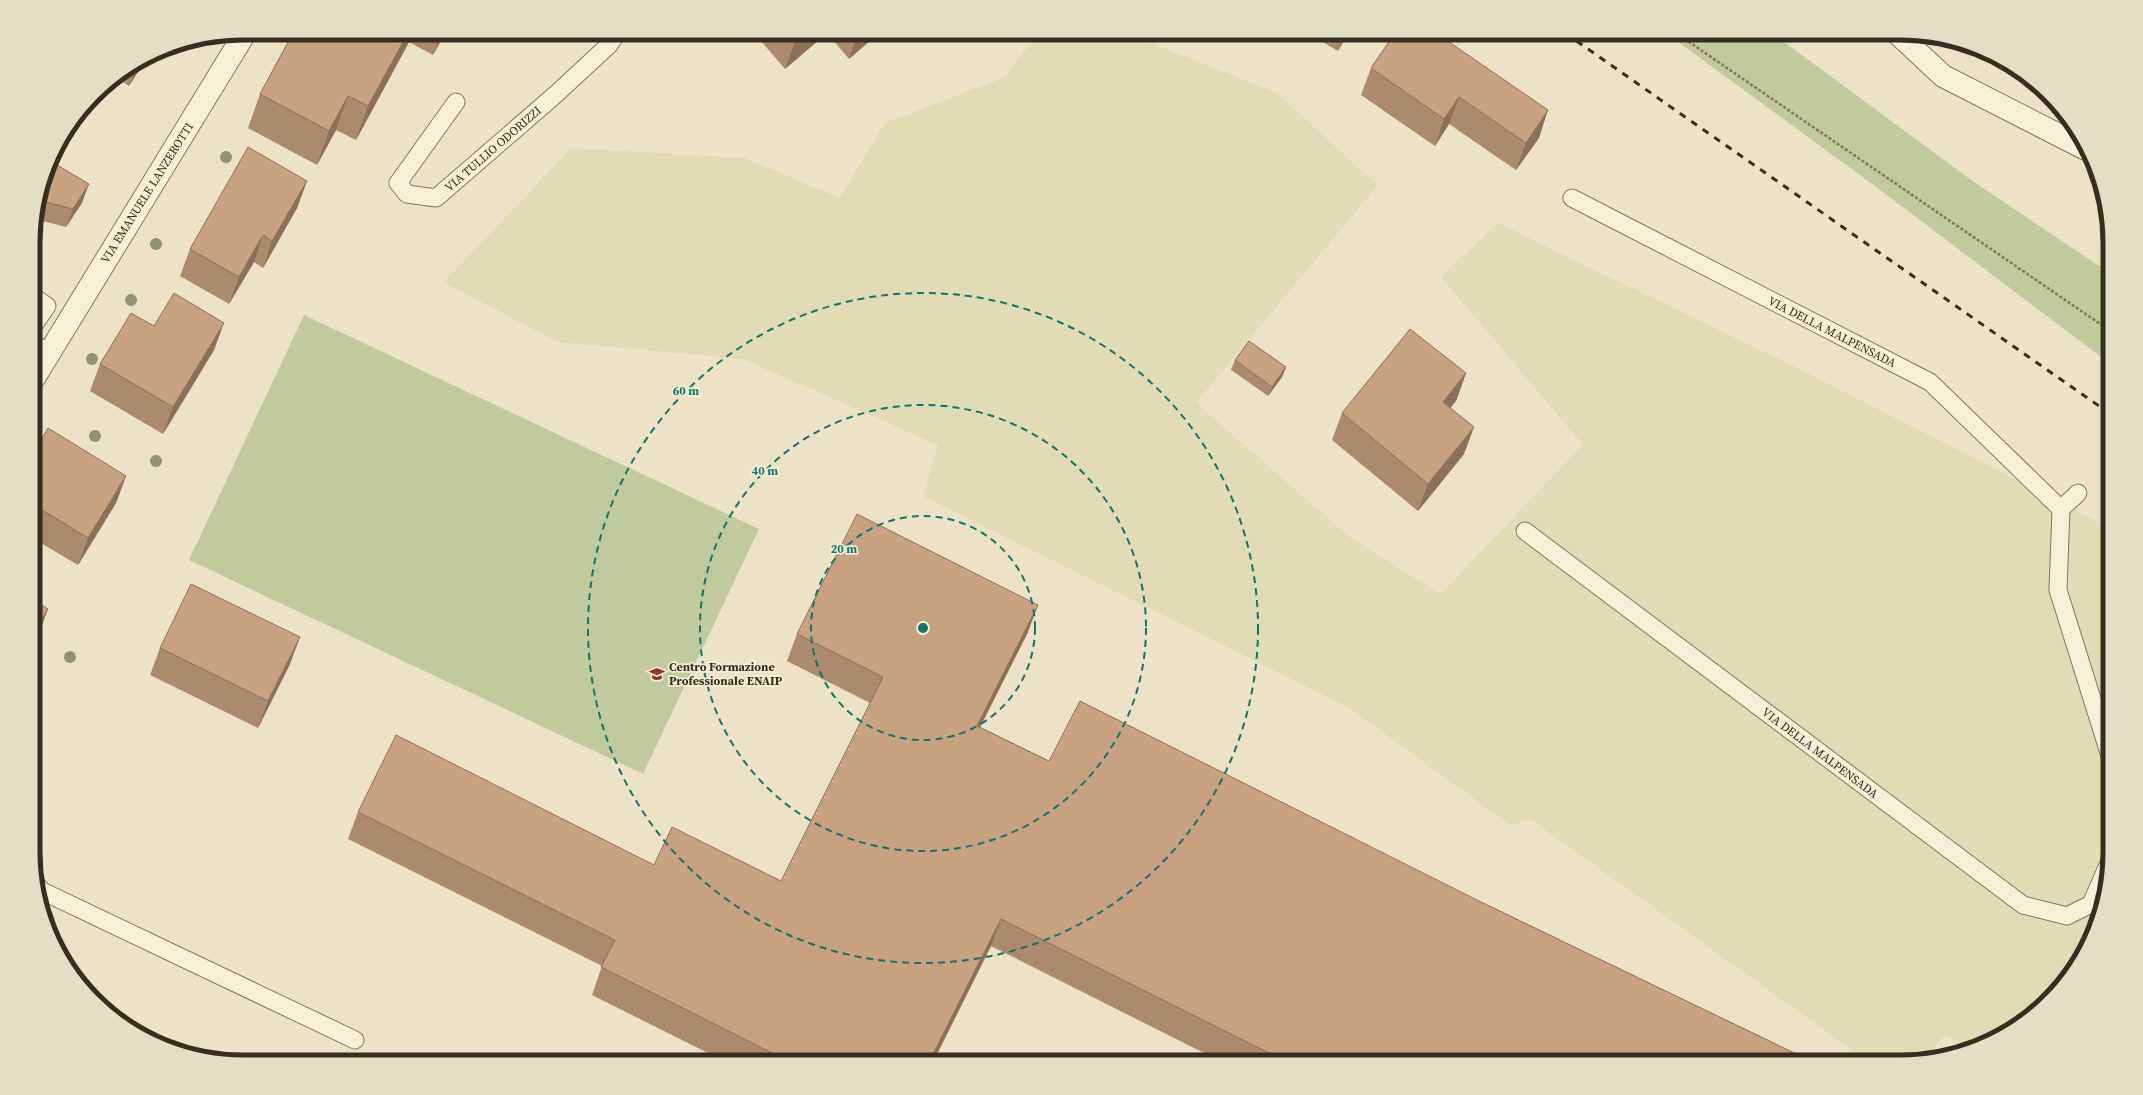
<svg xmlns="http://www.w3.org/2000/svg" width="2143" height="1095" viewBox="0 0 2143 1095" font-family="'Source Serif 4',serif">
  <rect width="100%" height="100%" fill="#ece3c6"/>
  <!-- farmland -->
  <polygon fill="#e1dcb4" points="1038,33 1125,33 1275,92 1378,185 1196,403 1348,536 1440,594 1583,445 1441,277 1498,223 1801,370 2109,527 2110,852 2103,906 2088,945 2058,991 2016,1027 1973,1048 1944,1036 1925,1059 1913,1062 1869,1062 1531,820 1510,825 1348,707 923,496 938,445 743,359 557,342 444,282 571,148 745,158 840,198 885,123 1005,77"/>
  <!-- green -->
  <g fill="#c1ca9a">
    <polygon points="1666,33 1772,33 1974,182 2108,272 2109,363 1875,186"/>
    <polygon points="304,315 759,529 643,774 189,560"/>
  </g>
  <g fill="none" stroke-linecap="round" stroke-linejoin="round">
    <!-- service casing -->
    <g stroke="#86755d" stroke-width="19">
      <g id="service">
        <polyline points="456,102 398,183 407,194 436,198 555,95 609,45 617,33"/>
        <polyline points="1572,198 1930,382 2061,509"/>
        <polyline points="34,297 47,306 34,325"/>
        <polyline points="34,344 49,353"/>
        <polyline points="2078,493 2061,509 2058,590 2110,756"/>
        <polyline points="1525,531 2023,905 2067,916 2091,904 2109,863"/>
        <polyline points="36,884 42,891 355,1040"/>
      </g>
    </g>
    <!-- pedestrian casing -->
    <g stroke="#86755d" stroke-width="24">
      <polyline id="pedestrian" points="1897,33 1943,76 2086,149"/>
    </g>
    <!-- minor casing -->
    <g stroke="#86755d" stroke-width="24">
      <polyline id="minor" points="34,378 245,33"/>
    </g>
    <!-- path -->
    <polyline stroke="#86755d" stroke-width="2.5" stroke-dasharray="3 2" stroke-linecap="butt" points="1676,33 2109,330"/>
    <!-- service -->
    <use href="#service" stroke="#f7f0d9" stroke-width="17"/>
    <!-- pedestrian -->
    <use href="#pedestrian" stroke="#f7f0d9" stroke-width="22"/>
    <!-- minor -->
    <use href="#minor" stroke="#f7f0d9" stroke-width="22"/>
    <!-- rail -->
    <polyline stroke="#372d20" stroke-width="3" stroke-dasharray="7 7" stroke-linecap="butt" points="1565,33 2109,413"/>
  </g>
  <!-- trees -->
  <g fill="#90946f">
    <circle cx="226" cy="157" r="6"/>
    <circle cx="156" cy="244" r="6"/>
    <circle cx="131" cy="300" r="6"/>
    <circle cx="92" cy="359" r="6"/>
    <circle cx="95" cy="436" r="6"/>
    <circle cx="156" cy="461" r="6"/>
    <circle cx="70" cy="657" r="6"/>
  </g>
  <!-- wall -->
  <g fill="#ac8a6c">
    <polygon points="293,33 445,33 433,55 409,42 356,140 336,130 317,165 248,128 260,94"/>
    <polygon points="754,33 827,33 785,69"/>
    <polygon points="827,33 879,33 849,59"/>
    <polygon points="1324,33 1348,33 1338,51 1321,41"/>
    <polygon points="1395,33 1539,138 1516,170 1449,124 1435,146 1361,95 1371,68"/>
    <polygon points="1957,41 1993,55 1998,58 1996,62 1956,43"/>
    <polygon points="146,59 129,86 116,78"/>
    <polygon points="2013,68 2024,76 2012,70"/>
    <polygon points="52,162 82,203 66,227 39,220"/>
    <polygon points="307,181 297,208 263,268 254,262 229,304 180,276 190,249"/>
    <polygon points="154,326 214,350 163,434 90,391 100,364"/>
    <polygon points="1235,360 1286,367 1282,377 1268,396 1231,370"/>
    <polygon points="1466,373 1456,401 1450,407 1464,454 1418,511 1332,440 1342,413"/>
    <polygon points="34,452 126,476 116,503 78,565 34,539"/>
    <polygon points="1028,632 980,727 1049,761 1479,901 1813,1062 1222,1062 991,946 933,1062 726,1062 592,995 602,966 348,839 358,812 654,865 781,881 870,703 787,661 797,634"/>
    <polygon points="160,648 290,664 258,728 150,675"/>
  </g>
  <!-- shaded-wall -->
  <g fill="#8c7158">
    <polygon points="408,33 413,33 409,42 356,140 368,106"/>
    <polygon points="441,33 445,33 433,55"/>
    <polygon points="805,33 827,33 785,69 795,42"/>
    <polygon points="858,33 879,33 849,59"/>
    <polygon points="1347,33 1348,33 1347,35 1338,51 1342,41"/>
    <polygon points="146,59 129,86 137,65"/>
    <polygon points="348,96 336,130 317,165 329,131"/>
    <polygon points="1459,97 1449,124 1435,146 1444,119"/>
    <polygon points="1548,110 1539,138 1516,170 1526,143"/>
    <polygon points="307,181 297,208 263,268 272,241"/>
    <polygon points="89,184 82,203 66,227 73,209"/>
    <polygon points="45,202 39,220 34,228 38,214"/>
    <polygon points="263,235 254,262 229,304 239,277"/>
    <polygon points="224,323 214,350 163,434 173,407"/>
    <polygon points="1286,367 1282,377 1268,396 1272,387"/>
    <polygon points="1466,373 1456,401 1434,429 1443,402"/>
    <polygon points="1474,427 1464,454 1418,511 1428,484"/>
    <polygon points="126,476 116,503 78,565 88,538"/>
    <polygon points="1038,605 1028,632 967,753 977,726"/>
    <polygon points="48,609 41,628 34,639 34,632"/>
    <polygon points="300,637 290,664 258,728 268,701"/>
    <polygon points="1001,919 991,946 933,1062 929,1062"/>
  </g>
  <!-- building -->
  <g fill="#c8a17e" stroke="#8c7158">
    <polygon points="293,33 408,33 368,106 348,96 329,131 260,94"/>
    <polygon points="787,33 805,33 795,42"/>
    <polygon points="1328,33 1347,33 1342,41"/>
    <polygon points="1395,33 1436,33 1548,110 1526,143 1459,97 1444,119 1371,68"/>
    <polygon points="248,147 307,181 272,241 263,235 239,277 190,249"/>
    <polygon points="52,162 89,184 73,209 45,202 38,214"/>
    <polygon points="174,293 224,323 173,407 100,364 131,313 154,326"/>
    <polygon points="1410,329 1466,373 1443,402 1474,427 1428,484 1342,413"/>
    <polygon points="1249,341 1286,367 1272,387 1235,360"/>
    <polygon points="48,428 126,476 88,538 34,505 34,452"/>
    <polygon points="857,514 1038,605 977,726 1049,761 1080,701 1479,901 1813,1062 1287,1062 1001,919 929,1062 790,1062 601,967 615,940 358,812 396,735 654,865 672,827 781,881 883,677 797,634"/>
    <polygon points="191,584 300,637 268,701 160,648"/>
    <polygon points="34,600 48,609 34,632"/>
  </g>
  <!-- distance rings -->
  <g fill="none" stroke="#0f766e" stroke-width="2" stroke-dasharray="7 5">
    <circle cx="923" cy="628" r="112"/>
    <circle cx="923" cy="628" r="223"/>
    <circle cx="923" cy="628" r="335"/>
  </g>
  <!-- icons -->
  <defs>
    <g id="school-bare" transform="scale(1.2)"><path d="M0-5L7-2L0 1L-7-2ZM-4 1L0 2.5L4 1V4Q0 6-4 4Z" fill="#923530" stroke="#f4edd5" stroke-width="2.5" paint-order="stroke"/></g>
  </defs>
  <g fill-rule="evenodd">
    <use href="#school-bare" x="657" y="674"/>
  </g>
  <g text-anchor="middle" stroke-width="3.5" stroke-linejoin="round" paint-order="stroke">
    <!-- street labels -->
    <g font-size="12" fill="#372d20" stroke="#f4edd5">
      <text transform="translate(493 149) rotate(-41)" y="4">VIA TULLIO ODORIZZI</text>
      <text transform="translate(147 193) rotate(-58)" y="4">VIA EMANUELE LANZEROTTI</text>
      <text transform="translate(1832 332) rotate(27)" y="4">VIA DELLA MALPENSADA</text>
      <text transform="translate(1820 753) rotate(37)" y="4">VIA DELLA MALPENSADA</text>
    </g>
    <!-- poi labels -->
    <g font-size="12" font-weight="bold" fill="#372d20" stroke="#f4edd5" text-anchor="start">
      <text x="669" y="671">Centro Formazione<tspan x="669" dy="14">Professionale ENAIP</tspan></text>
    </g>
  </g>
  <!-- crop -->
  <path d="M0 0H2143V1095H0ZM243 40H1900A203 203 0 0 1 2103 243V852A203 203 0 0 1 1900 1055H243A203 203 0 0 1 40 852V243A203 203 0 0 1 243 40Z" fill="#e5dec7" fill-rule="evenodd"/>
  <path fill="none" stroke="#372d20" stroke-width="5" d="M243 40H1900A203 203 0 0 1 2103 243V852A203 203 0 0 1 1900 1055H243A203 203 0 0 1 40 852V243A203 203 0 0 1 243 40Z"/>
  <circle cx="923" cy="628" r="6" fill="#0f766e" stroke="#f4edd5" stroke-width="2"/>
  <g font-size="12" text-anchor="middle" font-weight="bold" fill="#0f766e" stroke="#f4edd5" stroke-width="3.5" stroke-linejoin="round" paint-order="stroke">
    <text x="686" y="395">60 m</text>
    <text x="765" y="475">40 m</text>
    <text x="844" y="553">20 m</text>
  </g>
</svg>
